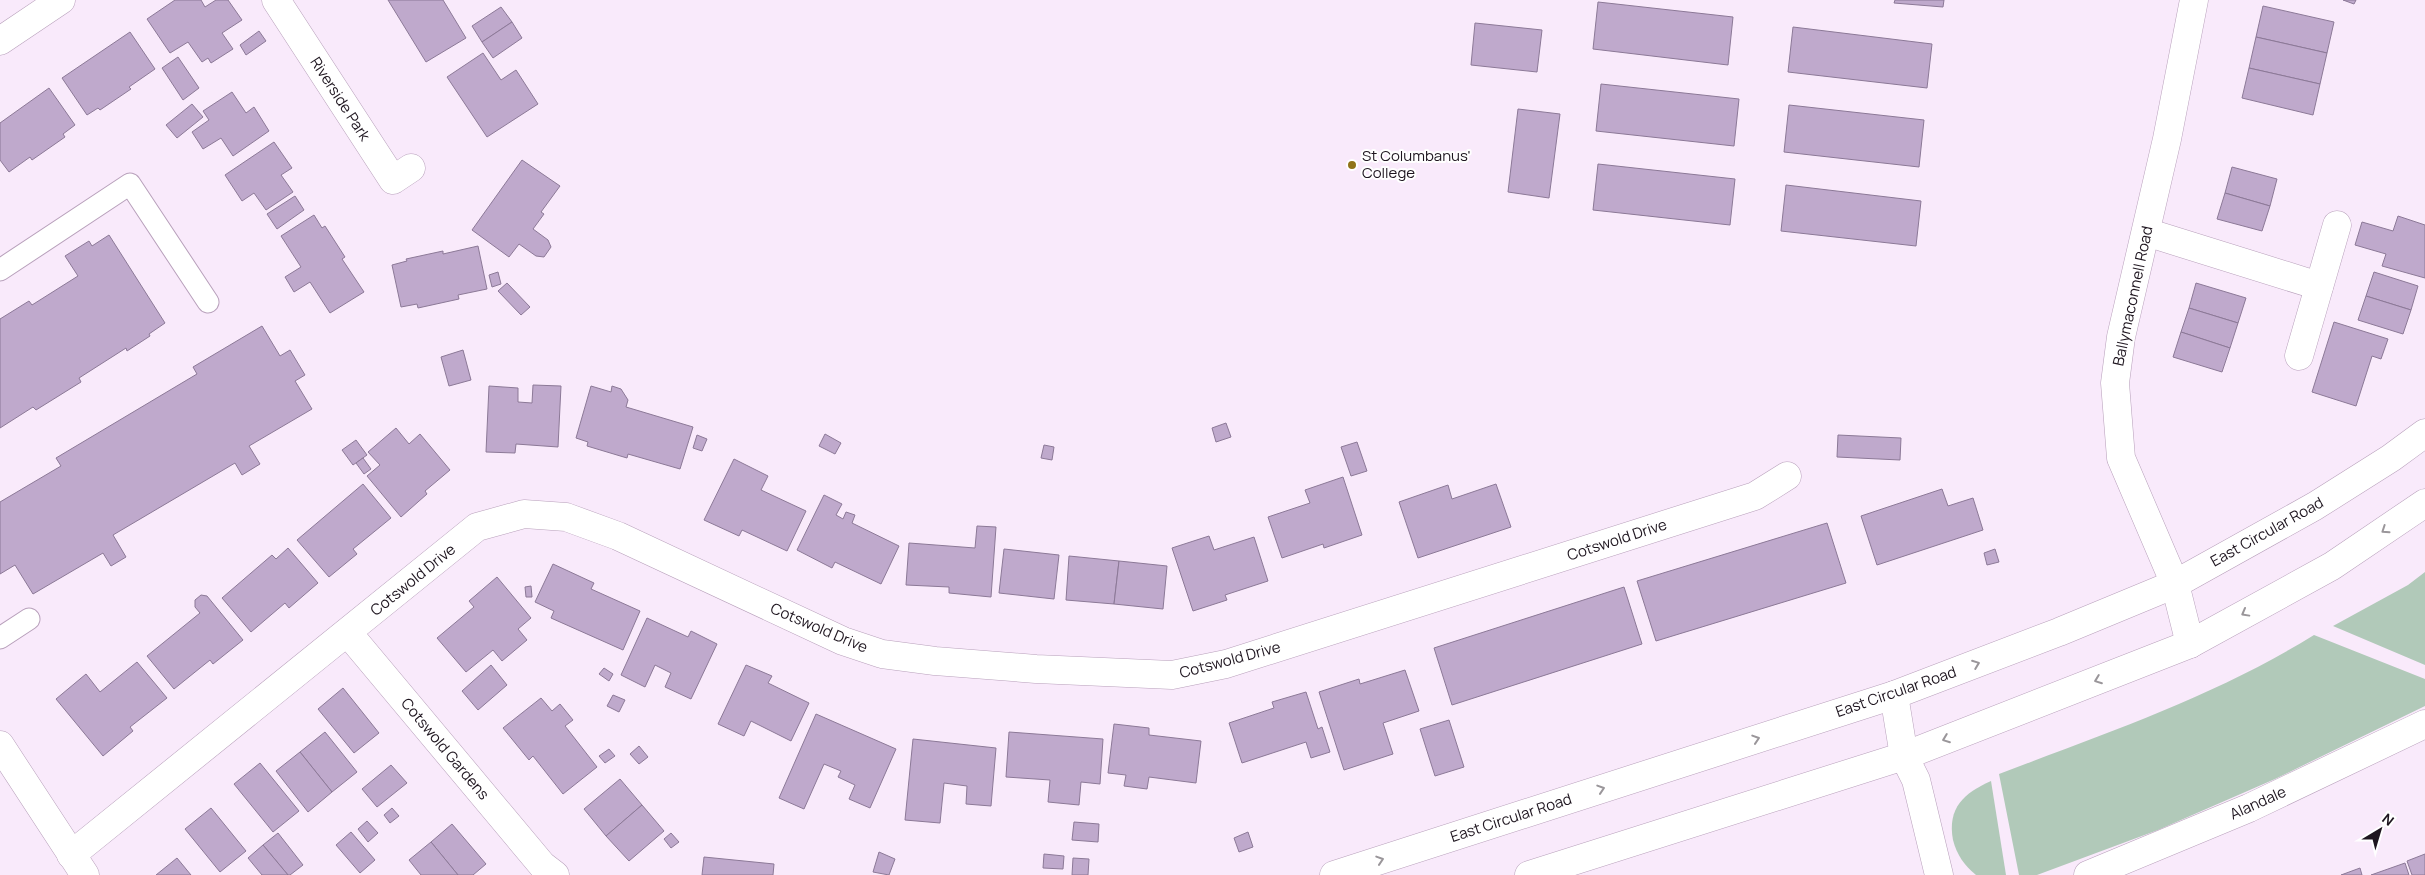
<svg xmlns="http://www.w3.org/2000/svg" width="2425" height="875" viewBox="0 0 2425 875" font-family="Manrope,sans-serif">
  <rect width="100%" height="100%" fill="#f9eafb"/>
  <!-- green -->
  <g fill="#b1c9b9">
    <polygon points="2425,572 2425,665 2333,626 2408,585"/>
    <path d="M2314,635L2425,679V706L2275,779L2158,830L2037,875H2019L1999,774C2106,733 2216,696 2314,635Z"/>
    <path d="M1991,781L2006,875H1976C1964,865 1957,855 1953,840C1947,808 1964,793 1991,781Z"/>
  </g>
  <!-- building -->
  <g fill="#bfa9cc" stroke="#8c7997">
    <polygon points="175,0 201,0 205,7 216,0 228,0 242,20 222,33 233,49 211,63 208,58 202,62 188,42 170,53 147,19"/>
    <polygon points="388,0 443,0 466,38 426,62"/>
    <polygon points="1895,0 1944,0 1943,7 1894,3"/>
    <polygon points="2343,0 2356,0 2354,4"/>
    <polygon points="1598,2 1733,17 1728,65 1593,49"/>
    <polygon points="2263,6 2334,22 2327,53 2256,37"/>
    <polygon points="501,7 512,22 482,42 472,26"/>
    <polygon points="512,22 522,38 493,58 482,42"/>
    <polygon points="1475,23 1542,30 1537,72 1471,65"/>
    <polygon points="1793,27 1932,44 1927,88 1788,72"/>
    <polygon points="259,31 266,41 246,55 240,45"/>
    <polygon points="130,32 155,69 129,87 131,89 100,110 98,108 87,115 62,78"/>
    <polygon points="2256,37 2327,53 2320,84 2249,68"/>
    <polygon points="483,53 501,80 516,70 538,104 487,137 447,77"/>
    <polygon points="178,57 199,88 183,100 162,68"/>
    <polygon points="2249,68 2320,84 2313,115 2242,98"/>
    <polygon points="1601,84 1739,99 1734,146 1596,131"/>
    <polygon points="49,88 75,125 63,134 65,137 32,160 30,157 9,172 0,160 0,123"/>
    <polygon points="232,92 246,113 254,107 269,131 233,156 221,138 203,149 192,132 209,120 203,111"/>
    <polygon points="192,104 203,117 177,138 166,125"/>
    <polygon points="1789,105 1924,120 1919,167 1784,152"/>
    <polygon points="1518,109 1560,114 1549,198 1508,192"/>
    <polygon points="274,142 292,168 281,175 293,192 266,210 254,193 242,201 225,175"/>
    <polygon points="522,160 560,186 541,212 544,214 533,229 548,240 551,247 544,257 536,256 519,244 509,257 472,230"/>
    <polygon points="1598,164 1735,179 1730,225 1593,210"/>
    <polygon points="2232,167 2277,179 2270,206 2225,193"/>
    <polygon points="1786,185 1921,201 1916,246 1781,231"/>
    <polygon points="2225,193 2270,206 2262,231 2217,219"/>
    <polygon points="295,196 304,210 277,229 267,214"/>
    <polygon points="314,215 322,228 325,226 345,257 342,259 364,292 330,313 310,282 294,292 285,277 301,267 281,236"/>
    <polygon points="2398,216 2425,225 2425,278 2382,266 2386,254 2355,245 2362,222 2393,231"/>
    <polygon points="109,235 165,323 149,334 150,336 127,351 126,348 79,378 81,382 36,410 33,407 0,428 0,319 29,301 32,305 78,276 65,256 89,241 92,246"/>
    <polygon points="478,246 487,289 458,295 459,299 418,308 417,304 401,307 392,265 407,261 406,259 443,251 443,254"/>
    <polygon points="498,272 501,284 492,287 489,275"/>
    <polygon points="2374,272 2418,286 2411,310 2366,296"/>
    <polygon points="507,283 530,307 521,315 498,291"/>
    <polygon points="2196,283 2246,298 2238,323 2189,308"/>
    <polygon points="2366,296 2411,310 2403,334 2358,320"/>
    <polygon points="2189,308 2238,323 2230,348 2181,332"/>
    <polygon points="2334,322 2388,339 2381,359 2372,356 2356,406 2312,392"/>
    <polygon points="262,326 280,356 290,350 305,375 295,381 312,409 249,446 260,464 242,475 235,463 113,535 126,557 111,566 103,553 33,594 15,565 0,574 0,502 61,466 56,458 197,374 193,367"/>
    <polygon points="2181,332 2230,348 2222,372 2173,357"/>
    <polygon points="463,350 471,380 449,386 441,357"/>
    <polygon points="533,385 561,386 558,447 516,444 515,453 486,452 489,386 518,388 518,402 532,403"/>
    <polygon points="591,386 611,392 612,386 621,389 628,400 626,407 693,427 680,469 628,454 627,458 587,446 588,442 576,438"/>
    <polygon points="1226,423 1231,437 1216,442 1212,428"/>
    <polygon points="396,428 409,444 420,434 450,470 425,491 427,494 401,517 367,476 380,465 368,452"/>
    <polygon points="825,434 841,443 835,454 819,446"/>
    <polygon points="697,435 707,439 702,451 693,448"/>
    <polygon points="1838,435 1901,438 1900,460 1837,457"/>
    <polygon points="356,440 367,455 353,465 342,450"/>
    <polygon points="1357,442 1367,471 1351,476 1341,447"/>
    <polygon points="1044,445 1054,447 1052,460 1041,458"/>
    <polygon points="363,458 371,469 364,474 356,463"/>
    <polygon points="734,459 768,476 761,490 806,511 787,551 742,530 739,536 704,520"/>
    <polygon points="1343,477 1362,535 1324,548 1323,544 1282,558 1268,517 1310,503 1305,490"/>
    <polygon points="363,484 391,518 353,549 357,554 329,577 297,540"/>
    <polygon points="1496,484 1511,527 1418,558 1399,502 1448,485 1452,499"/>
    <polygon points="1942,489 1948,506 1973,498 1983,530 1877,565 1861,516"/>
    <polygon points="824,495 842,504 836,515 843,519 846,512 855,515 852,523 899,546 881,584 835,562 832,568 797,550"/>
    <polygon points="1827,523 1846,583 1656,641 1637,581"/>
    <polygon points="977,526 996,527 991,597 949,593 949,587 906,585 909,543 975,548"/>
    <polygon points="1209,536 1214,550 1254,537 1268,581 1225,595 1227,600 1193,611 1172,548"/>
    <polygon points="288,548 318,583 289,608 285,603 251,632 222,598 272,555 276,559"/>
    <polygon points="1004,549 1059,555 1054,599 999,593"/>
    <polygon points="1995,549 1999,562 1987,565 1984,553"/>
    <polygon points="1069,556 1119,561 1114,604 1066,600"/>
    <polygon points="1119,561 1167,566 1163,609 1114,604"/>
    <polygon points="553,564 594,583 591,589 640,611 623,650 551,618 554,611 535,602"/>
    <polygon points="497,577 531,618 518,629 527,640 502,661 493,650 466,672 437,638 474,607 469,601"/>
    <polygon points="531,586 532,597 526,597 525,587"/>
    <polygon points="1624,587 1642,644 1452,705 1434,648"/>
    <polygon points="201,595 207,596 243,640 213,664 210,660 174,689 147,656 200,613 195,607 195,600"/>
    <polygon points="647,618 688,637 691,631 717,644 691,699 665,687 671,673 655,665 645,687 621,675"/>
    <polygon points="137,662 167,698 130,727 133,731 103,756 56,699 86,674 100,692"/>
    <polygon points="491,665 507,685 478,710 462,691"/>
    <polygon points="746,665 772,676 768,683 809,703 791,741 751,721 744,736 718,724"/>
    <polygon points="604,668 613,674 609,681 599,674"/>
    <polygon points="1405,670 1419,711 1383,723 1393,754 1344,770 1319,692 1359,679 1360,684"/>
    <polygon points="343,688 379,733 354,753 318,709"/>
    <polygon points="1306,692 1318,729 1322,727 1330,752 1311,758 1306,742 1242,763 1229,723 1274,708 1272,702"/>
    <polygon points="613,695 625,700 619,712 607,706"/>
    <polygon points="541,698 552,711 560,704 573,720 565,726 597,767 563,794 533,756 529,760 503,728"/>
    <polygon points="816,714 896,749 870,808 849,799 855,785 838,777 841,771 824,764 804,809 779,798"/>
    <polygon points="1449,720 1464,767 1435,776 1420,729"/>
    <polygon points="1114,724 1149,728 1149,735 1201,741 1196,783 1149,777 1147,789 1124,786 1126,775 1108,773"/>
    <polygon points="325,732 357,772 332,792 300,752"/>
    <polygon points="1009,732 1103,739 1100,784 1081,782 1079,805 1048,802 1050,780 1006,777"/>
    <polygon points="913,739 996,748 991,806 966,804 967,786 944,783 940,823 905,820"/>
    <polygon points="639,746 648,757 639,764 630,754"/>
    <polygon points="609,749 615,756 605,763 599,756"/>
    <polygon points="300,752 332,792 308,812 276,771"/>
    <polygon points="260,763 299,811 273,832 234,784"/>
    <polygon points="391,765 407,783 377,807 362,789"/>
    <polygon points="620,779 642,805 606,836 584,809"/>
    <polygon points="642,805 664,831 629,861 606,836"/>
    <polygon points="211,808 246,851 220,872 185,829"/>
    <polygon points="392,808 399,816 390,823 384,815"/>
    <polygon points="367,821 378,833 368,842 358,829"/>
    <polygon points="1074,822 1099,824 1098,842 1072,840"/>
    <polygon points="452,824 486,864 473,875 458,875 431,842"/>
    <polygon points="351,832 375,860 360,873 336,845"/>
    <polygon points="1248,832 1253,847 1239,852 1234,838"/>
    <polygon points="278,833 303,865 290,875 288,875 263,845"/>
    <polygon points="671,833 679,842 671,848 664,839"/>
    <polygon points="431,842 458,875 421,875 409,860"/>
    <polygon points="263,845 288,875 262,875 248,858"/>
    <polygon points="879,852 895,859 889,875 873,872"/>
    <polygon points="1044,854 1064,856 1063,869 1043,868"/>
    <polygon points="2425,854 2425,875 2412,875 2407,861"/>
    <polygon points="704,857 774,864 773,875 702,875"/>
    <polygon points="177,858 191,875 156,875"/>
    <polygon points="1073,858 1089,859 1088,875 1072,875"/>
    <polygon points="2405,863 2409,875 2371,875"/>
    <polygon points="2360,868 2362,875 2341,875"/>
  </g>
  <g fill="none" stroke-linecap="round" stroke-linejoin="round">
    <!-- service casing -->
    <g stroke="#b8a0bb" stroke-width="23">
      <g id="service">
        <polyline points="0,270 130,184 208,302"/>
        <polyline points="0,638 29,619"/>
      </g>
    </g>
    <!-- minor casing -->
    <g stroke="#b8a0bb" stroke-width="29">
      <g id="minor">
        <polyline points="276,0 393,180 411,168"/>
        <polyline points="0,41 61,0"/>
        <polyline points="2146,232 2319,286"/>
        <polyline points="2299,356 2337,225"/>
        <polyline points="348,633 542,865 555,875"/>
        <polyline points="2190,644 2175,584 2121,458 2115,383 2121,337 2167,139 2194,0"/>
        <polyline points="1894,695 1904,756 1916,780 1939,875"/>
        <polyline points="71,855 477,527 524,514 566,517 618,536 843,641 882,654 935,661 1036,669 1172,675 1226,664 1755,496 1787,476"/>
        <polyline points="2088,875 2249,808 2425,724"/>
      </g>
    </g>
    <!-- secondary casing -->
    <g stroke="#b8a0bb" stroke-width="29">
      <polyline id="secondary" points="0,745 85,875"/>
    </g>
    <!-- trunk casing -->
    <g stroke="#b8a0bb" stroke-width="29">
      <g id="trunk">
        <polyline points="1334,875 1894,695 2059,632 2175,584 2315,506 2391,458 2425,433"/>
        <polyline points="1529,875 1904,756 2190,644 2332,566 2425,503"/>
      </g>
    </g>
    <!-- service -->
    <use href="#service" stroke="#fff" stroke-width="21"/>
    <!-- minor -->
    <use href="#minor" stroke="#fff" stroke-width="28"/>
    <!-- secondary -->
    <use href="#secondary" stroke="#fff" stroke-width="28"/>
    <!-- trunk -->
    <use href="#trunk" stroke="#fff" stroke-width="28"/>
  </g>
  <!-- one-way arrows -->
  <defs><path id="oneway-chevron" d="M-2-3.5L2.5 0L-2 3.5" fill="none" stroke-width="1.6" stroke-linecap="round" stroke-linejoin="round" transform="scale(1.25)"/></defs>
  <g stroke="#9a969a">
    <use href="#oneway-chevron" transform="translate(2385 530) rotate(146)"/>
    <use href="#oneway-chevron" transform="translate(2245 613) rotate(151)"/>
    <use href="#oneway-chevron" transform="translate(1976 664) rotate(-21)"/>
    <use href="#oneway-chevron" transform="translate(2098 680) rotate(159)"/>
    <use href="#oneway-chevron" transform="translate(1756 739) rotate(-18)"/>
    <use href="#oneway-chevron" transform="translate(1946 739) rotate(159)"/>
    <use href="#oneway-chevron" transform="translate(1601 789) rotate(-18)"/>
    <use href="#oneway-chevron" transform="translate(1380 860) rotate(-18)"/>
  </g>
  <!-- markers -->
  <circle fill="#907218" stroke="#fff" stroke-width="2" cx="1352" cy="165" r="5"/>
  <g text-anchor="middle" stroke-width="4" stroke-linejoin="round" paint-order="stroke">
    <!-- street labels -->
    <g font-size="15" fill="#1e151f" stroke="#fff">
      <text transform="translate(340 99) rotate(57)" y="5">Riverside Park</text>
      <text transform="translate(2133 296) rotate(-78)" y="5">Ballymaconnell Road</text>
      <text transform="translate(2267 532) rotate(-29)" y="5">East Circular Road</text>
      <text transform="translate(1617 540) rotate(-18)" y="5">Cotswold Drive</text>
      <text transform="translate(413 580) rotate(-39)" y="5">Cotswold Drive</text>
      <text transform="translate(819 628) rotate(23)" y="5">Cotswold Drive</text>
      <text transform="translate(1230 660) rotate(-15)" y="5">Cotswold Drive</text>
      <text transform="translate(1896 692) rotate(-19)" y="5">East Circular Road</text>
      <text transform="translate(445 749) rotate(50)" y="5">Cotswold Gardens</text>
      <text transform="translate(2258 803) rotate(-24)" y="5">Alandale</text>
      <text transform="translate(1511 818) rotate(-18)" y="5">East Circular Road</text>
    </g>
    <!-- poi labels -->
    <g font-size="15" fill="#1e151f" stroke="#fff" text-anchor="start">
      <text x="1362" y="161">St Columbanus'<tspan x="1362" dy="17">College</tspan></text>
    </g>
  </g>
  <!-- north arrow -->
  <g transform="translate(2380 830) rotate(38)" stroke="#ffffff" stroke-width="4" paint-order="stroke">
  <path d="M0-4L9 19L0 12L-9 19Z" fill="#1e151f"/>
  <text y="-8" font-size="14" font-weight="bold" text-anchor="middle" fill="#1e151f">N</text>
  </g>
</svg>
